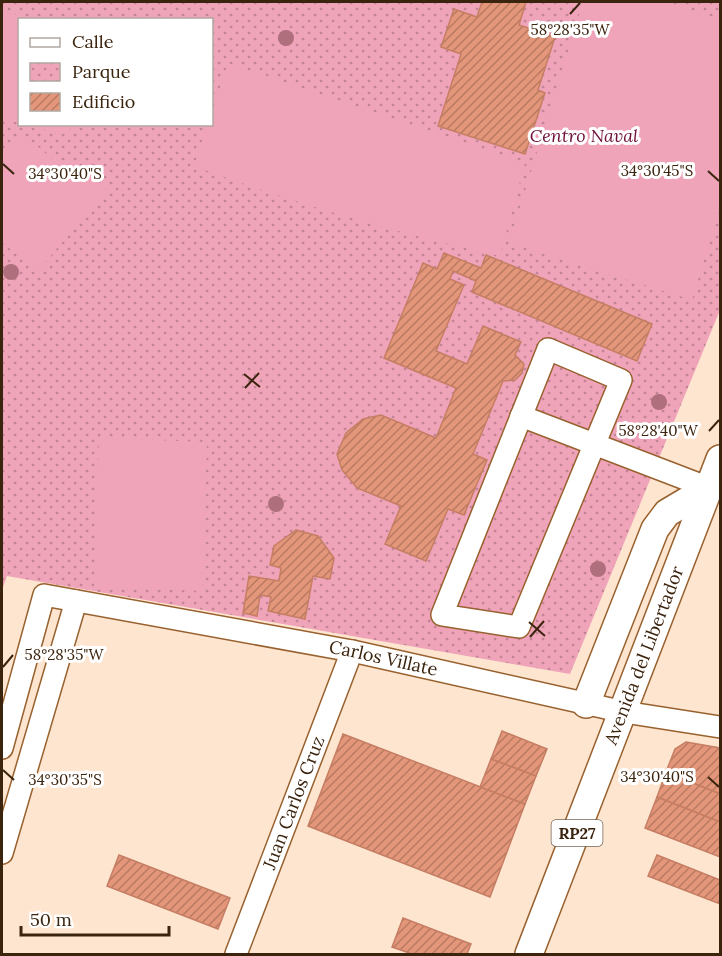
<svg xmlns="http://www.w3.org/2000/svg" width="722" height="956" viewBox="0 0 722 956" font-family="Lora,serif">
  <defs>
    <pattern id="park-dots" width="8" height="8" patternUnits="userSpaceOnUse" patternTransform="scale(1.5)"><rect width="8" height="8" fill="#efa4b9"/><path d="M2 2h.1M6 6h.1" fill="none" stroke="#c38595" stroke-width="1.8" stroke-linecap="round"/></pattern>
    <pattern id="building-hatch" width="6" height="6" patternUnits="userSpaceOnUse" patternTransform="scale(1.5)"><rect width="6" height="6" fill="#e3967a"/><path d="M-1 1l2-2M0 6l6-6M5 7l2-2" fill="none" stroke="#b97a62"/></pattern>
  </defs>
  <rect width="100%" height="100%" fill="#fee5d0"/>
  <!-- park -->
  <path fill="url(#park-dots)" fill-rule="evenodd" d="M2,2H720V310L570,674L7,576L2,590ZM20,20H212V124H20Z"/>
  <!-- pitch -->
  <g fill="#efa4b9">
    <polygon points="583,2 665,2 720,19 720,207 692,300 509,243"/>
    <polygon points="2,11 35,19 20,20 19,123 2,119"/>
    <path d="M228,63L525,163L500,256C396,233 294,203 194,166L207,125L212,124V112Z"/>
    <polygon points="24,125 71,124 71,125 68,135"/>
    <polygon points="21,132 64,169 73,159 107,189 37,272 2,242 2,151 3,152"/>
    <polygon points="99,438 207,442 202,591 94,587"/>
  </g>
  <!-- building -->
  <g fill="url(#building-hatch)" stroke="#c57e63" stroke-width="1.5">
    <polygon points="482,2 526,2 519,25 555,37 538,90 545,93 525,154 438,126 461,54 441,47 454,9 477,17"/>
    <polygon points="444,253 481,268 486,255 652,324 637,361 472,292 476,281 453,271 450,279 464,285 436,351 467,364 483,326 521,342 515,355 524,364 522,373 515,380 503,381 473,454 487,460 464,515 448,509 426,561 385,544 401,506 357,488 342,470 337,454 346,433 363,419 381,415 436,438 456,388 384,358 423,263 437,269"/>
    <polygon points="296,530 318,536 334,558 330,579 313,576 305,619 268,611 271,597 260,595 257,616 243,613 249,576 279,581 281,568 270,565 274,546"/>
    <polygon points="502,731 547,749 536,776 491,759"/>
    <polygon points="343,734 525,804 490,897 308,826"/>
    <polygon points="686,742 720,748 720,794 666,772 675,749"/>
    <polygon points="491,759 536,776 525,804 480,787"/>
    <polygon points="666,772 720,794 720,822 657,797"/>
    <polygon points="657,797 720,822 720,857 645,828"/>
    <polygon points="119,855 230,898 218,929 107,886"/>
    <polygon points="657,855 720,880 720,904 648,876"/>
    <polygon points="403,918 471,944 467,954 412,954 392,947"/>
  </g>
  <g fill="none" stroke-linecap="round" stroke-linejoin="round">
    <!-- minor casing -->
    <g stroke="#98612e" stroke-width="24">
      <g id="minor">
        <polygon points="548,349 621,380 519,627 442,615"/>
        <polyline points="521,416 709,488"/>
        <path id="s1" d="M2,748L44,595L352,651L624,712L720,727"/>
        <polyline points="2,853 76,601"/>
        <path id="s2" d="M236,954L352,651"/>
      </g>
    </g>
    <!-- major casing -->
    <g stroke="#98612e" stroke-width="30">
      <g id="major">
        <polyline points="586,704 655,529 667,513 709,488"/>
        <path id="s3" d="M529,954L720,459"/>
      </g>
    </g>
    <!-- minor -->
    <use href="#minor" stroke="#fff" stroke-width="21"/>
    <!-- major -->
    <use href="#major" stroke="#fff" stroke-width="27"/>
  </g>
  <!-- trees -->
  <g fill="#af6f7c">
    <circle cx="286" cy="38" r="8"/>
    <circle cx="11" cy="272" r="8"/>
    <circle cx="659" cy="402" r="8"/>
    <circle cx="276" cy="504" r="8"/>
    <circle cx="598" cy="569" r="8"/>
  </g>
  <!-- ticks -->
  <path fill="none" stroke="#3b240e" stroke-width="2" d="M570,14L580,3M3,164L14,174M708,171L719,181M244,374L260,387M245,388L259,373M709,431L719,420M529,622L545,636M530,637L544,621M3,667L13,655M3,770L14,780M708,777L719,787"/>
  <g text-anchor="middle" stroke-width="6" stroke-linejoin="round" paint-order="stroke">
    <!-- shield labels -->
    <rect fill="#fff" stroke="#766656" stroke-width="1.5" x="551.5" y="820" width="51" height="26" rx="4.5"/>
    <g font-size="16" font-weight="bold" fill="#3b240e">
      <text x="577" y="839">RP27</text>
    </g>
    <!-- park labels -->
    <g font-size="18" font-style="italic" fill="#6e0f38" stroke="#fff">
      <text x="584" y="142">Centro Naval</text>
    </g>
    <!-- street labels -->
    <g font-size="18" fill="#3b240e" stroke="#fff">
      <text dy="6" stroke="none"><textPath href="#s3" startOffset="320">Avenida del Libertador</textPath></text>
      <text dy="6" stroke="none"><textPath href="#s1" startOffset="504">Carlos Villate</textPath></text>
      <text dy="6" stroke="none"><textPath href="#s2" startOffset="162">Juan Carlos Cruz</textPath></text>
    </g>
  </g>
  <g font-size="15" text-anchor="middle" fill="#3b240e" stroke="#fff" stroke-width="6" stroke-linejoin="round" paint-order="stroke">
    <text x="570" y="35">58°28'35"W</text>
    <text x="657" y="176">34°30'45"S</text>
    <text x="65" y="179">34°30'40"S</text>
    <text x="658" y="436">58°28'40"W</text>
    <text x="64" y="660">58°28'35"W</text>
    <text x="657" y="782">34°30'40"S</text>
    <text x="65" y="785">34°30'35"S</text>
  </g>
  <!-- border -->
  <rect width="722" height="956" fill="none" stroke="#3b240e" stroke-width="6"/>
  <!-- legend -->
  <rect x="18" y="18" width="195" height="108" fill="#ffffff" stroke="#b1a79f" stroke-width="1.5"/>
  <rect x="30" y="38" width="30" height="9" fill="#ffffff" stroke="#b1a79f" stroke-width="1.5"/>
  <text x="72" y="48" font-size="18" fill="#3b240e">Calle</text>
  <rect x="30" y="63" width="30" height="18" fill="url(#park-dots)" stroke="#b1a79f" stroke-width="1.5"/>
  <text x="72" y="78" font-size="18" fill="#3b240e">Parque</text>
  <rect x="30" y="93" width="30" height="18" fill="url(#building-hatch)" stroke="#b1a79f" stroke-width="1.5"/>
  <text x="72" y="108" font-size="18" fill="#3b240e">Edificio</text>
  <!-- scale -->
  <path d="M21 926v9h148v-9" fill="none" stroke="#3b240e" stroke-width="3"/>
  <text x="30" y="926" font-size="18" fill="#3b240e" stroke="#ffffff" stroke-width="4.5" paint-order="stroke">50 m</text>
</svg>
